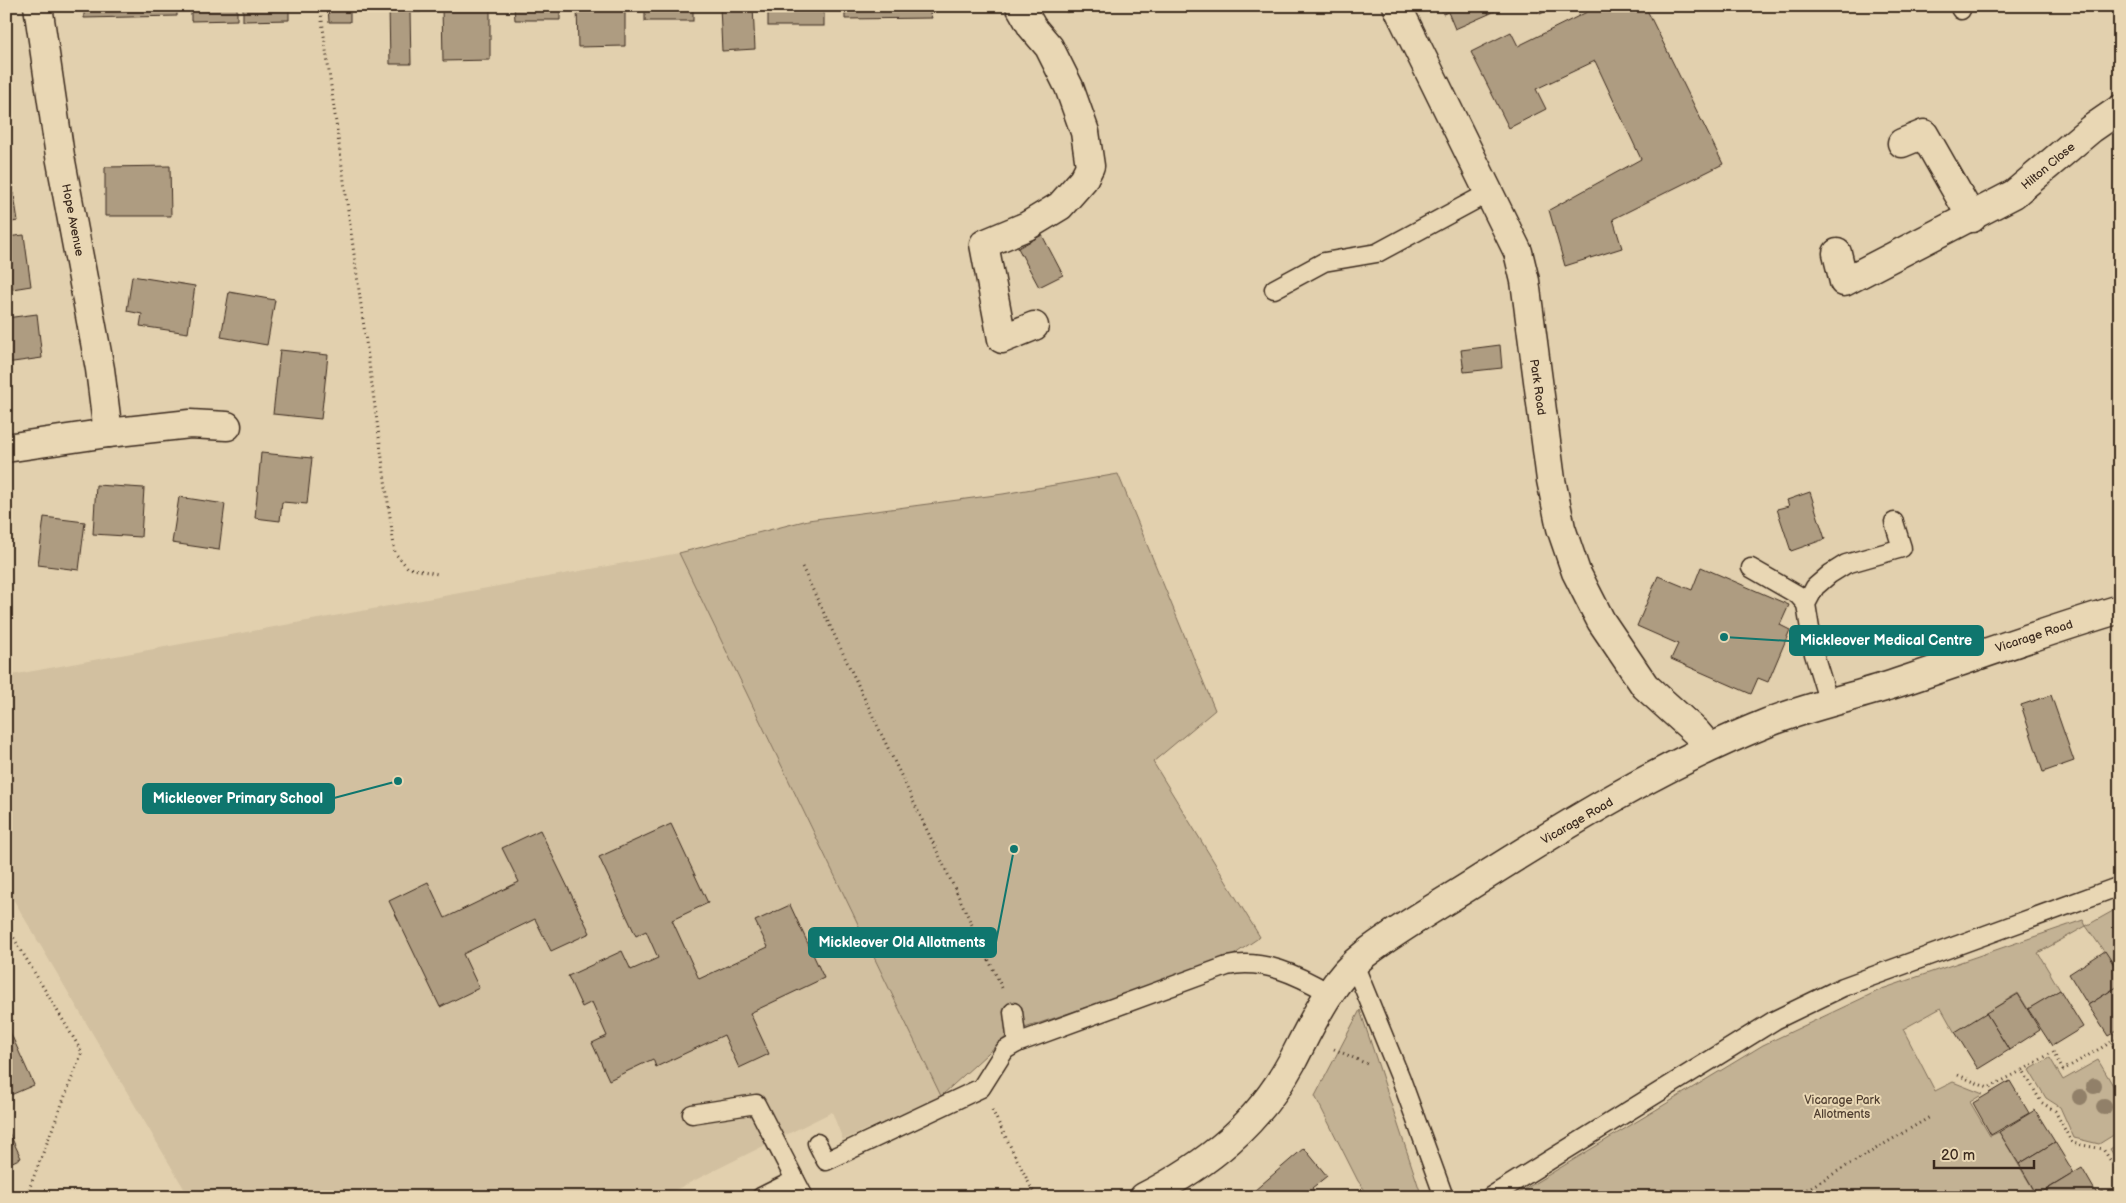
<svg xmlns="http://www.w3.org/2000/svg" width="2126" height="1203" viewBox="0 0 2126 1203" font-family="'Balsamiq Sans',sans-serif">
  <rect width="100%" height="100%" fill="#e2d0ae"/>
  <filter id="ink" filterUnits="userSpaceOnUse"><feTurbulence type="fractalNoise" baseFrequency=".02" numOctaves="2"/><feDisplacementMap in="SourceGraphic" scale="10" xChannelSelector="R" yChannelSelector="G"/><feConvolveMatrix kernelMatrix="1 2 1 2 8 2 1 2 1" color-interpolation-filters="sRGB"/></filter>
  <g filter="url(#ink)">
    <!-- built -->
    <polygon fill="#d2c0a0" points="679,553 941,1096 843,1140 832,1112 665,1195 666,1197 189,1197 6,887 6,676"/>
    <!-- green -->
    <g fill="#c3b294" stroke="#7f6e59">
      <polygon points="1118,474 1215,710 1153,762 1260,937 1226,960 1010,1033 941,1096 679,553 808,520 1003,494"/>
      <polygon points="2120,907 2120,974 2086,926 2038,953 2060,990 2028,1009 2018,993 1955,1033 1941,1008 1903,1029 1935,1091 1953,1082 1983,1094 1970,1102 1990,1136 1999,1132 2036,1194 2031,1197 1512,1197 1763,1045 1882,989 2083,920 2086,926"/>
      <polygon points="1360,1010 1422,1197 1370,1197 1358,1181 1315,1096"/>
      <polygon points="2050,1058 2063,1080 2098,1060 2120,1097 2120,1131 2099,1144 2074,1138 2060,1107 2046,1098 2029,1070"/>
      <polygon points="2120,1143 2120,1165 2110,1149"/>
    </g>
    <!-- building -->
    <g fill="#ae9c81" stroke="#3b2a1e">
      <polygon points="84,6 177,6 177,16 84,18"/>
      <polygon points="191,6 237,6 237,20 191,21"/>
      <polygon points="243,6 289,6 289,20 243,21"/>
      <polygon points="328,6 350,6 350,22 329,22"/>
      <polygon points="389,6 421,6 421,12 410,12 411,64 390,64"/>
      <polygon points="442,6 490,6 490,60 443,61"/>
      <polygon points="514,6 560,6 560,20 515,20"/>
      <polygon points="577,6 625,6 625,46 578,47"/>
      <rect x="645" y="6" width="48" height="15"/>
      <polygon points="720,6 753,6 755,49 722,51"/>
      <rect x="768" y="6" width="56" height="20"/>
      <polygon points="845,6 927,6 932,18 845,19"/>
      <polygon points="1065,6 1109,6 1109,7 1066,12"/>
      <polygon points="1440,6 1485,6 1489,14 1455,29 1448,12 1443,14"/>
      <polygon points="1485,6 1505,6 1489,14"/>
      <polygon points="1537,6 1558,6 1540,14"/>
      <polygon points="1593,6 1645,6 1723,164 1613,219 1622,248 1565,266 1549,210 1641,159 1595,61 1536,89 1546,109 1509,128 1471,52 1511,32 1518,46 1593,9"/>
      <polygon points="170,166 171,216 105,216 105,167"/>
      <polygon points="12,182 18,221 6,223 6,183"/>
      <polygon points="24,235 31,286 6,290 6,237"/>
      <polygon points="1042,235 1063,275 1039,287 1018,248"/>
      <polygon points="132,276 195,286 188,333 140,326 142,314 127,311"/>
      <polygon points="229,292 275,300 267,345 221,337"/>
      <polygon points="37,314 42,358 6,363 6,318"/>
      <polygon points="1500,345 1502,368 1464,372 1461,350"/>
      <polygon points="280,350 328,355 321,419 273,414"/>
      <polygon points="261,453 312,458 307,504 282,502 280,521 255,518"/>
      <polygon points="96,485 144,488 141,537 93,534"/>
      <polygon points="1810,492 1825,539 1791,551 1777,509 1789,506 1787,500"/>
      <polygon points="179,497 225,504 219,550 172,543"/>
      <polygon points="44,517 85,522 79,570 38,565"/>
      <polygon points="1701,567 1789,605 1780,625 1790,630 1768,682 1758,678 1751,694 1671,659 1678,644 1637,626 1658,576 1692,590"/>
      <polygon points="2051,695 2074,761 2043,772 2021,705"/>
      <polygon points="671,824 708,903 672,920 699,979 768,947 755,921 790,905 824,978 750,1013 769,1054 739,1068 724,1035 656,1067 653,1059 609,1080 592,1043 607,1036 592,1002 582,1007 568,976 622,951 631,970 658,958 646,931 636,936 599,857"/>
      <polygon points="540,830 590,933 551,951 535,919 463,954 479,988 440,1007 389,901 428,882 445,918 519,882 502,848"/>
      <polygon points="2105,951 2120,974 2120,985 2088,1005 2069,974"/>
      <polygon points="2120,985 2120,1029 2108,1036 2088,1005"/>
      <polygon points="2060,990 2083,1027 2052,1046 2028,1009"/>
      <polygon points="2018,994 2040,1030 2009,1050 1986,1013"/>
      <polygon points="1986,1013 2009,1050 1978,1069 1955,1032"/>
      <polygon points="6,1023 34,1085 6,1097"/>
      <polygon points="2120,1041 2120,1058 2112,1046"/>
      <polygon points="2010,1081 2029,1113 1991,1135 1973,1103"/>
      <polygon points="2035,1110 2055,1142 2019,1164 1999,1132"/>
      <polygon points="6,1126 21,1158 6,1165"/>
      <polygon points="2055,1142 2074,1173 2037,1195 2019,1164"/>
      <polygon points="1304,1148 1327,1176 1312,1188 1319,1197 1247,1197"/>
      <polygon points="2082,1168 2097,1194 2093,1197 2050,1197 2046,1190"/>
      <polygon points="2103,1191 2107,1197 2093,1197 2097,1194"/>
    </g>
    <g fill="none" stroke-linecap="round" stroke-linejoin="round">
      <!-- service casing -->
      <g stroke="#3b2a1e" stroke-width="21">
        <g id="service">
          <polyline points="1959,6 1961,10"/>
          <polyline points="1274,289 1324,262 1377,253 1490,192"/>
          <polyline points="1751,568 1798,595 1806,604"/>
          <polyline points="1829,703 1814,654 1806,604 1815,587 1830,574 1846,564 1902,548 1894,522"/>
          <polyline points="1354,964 1401,1079 1444,1197"/>
          <polyline points="1013,1012 1017,1043"/>
          <polyline points="692,1114 756,1104 804,1197"/>
          <path d="M817,1143L826,1161L981,1088L1005,1050L1017,1043L1227,966C1263,958 1298,975 1329,993"/>
          <polyline points="761,1197 795,1180"/>
          <polyline points="1490,1197 1775,1020 1843,987 2120,886"/>
        </g>
      </g>
      <!-- minor casing -->
      <g stroke="#3b2a1e" stroke-width="31">
        <g id="minor">
          <polyline points="1020,6 1032,27 1049,47 1069,87 1085,132 1090,166 1083,180 1060,206 1027,226 984,244 1002,339 1034,326"/>
          <polyline points="1902,143 1924,134 1972,218"/>
          <polyline points="1837,253 1844,282 2014,194 2091,129 2120,109"/>
          <polyline points="108,433 190,424 227,426"/>
          <polyline points="6,448 108,433 100,369 60,156 38,6"/>
        </g>
      </g>
      <!-- tertiary casing -->
      <g stroke="#3b2a1e" stroke-width="31">
        <g id="tertiary">
          <polyline points="1397,6 1518,252 1525,281 1551,480 1561,528 1576,572 1601,621 1645,686 1697,733 1709,747"/>
          <path d="M1144,1197C1208,1164 1258,1125 1293,1060C1312,1023 1331,980 1365,954C1399,928 1438,906 1474,883C1567,824 1664,764 1767,723C1807,707 1850,698 1891,685C1967,660 2043,632 2120,609"/>
        </g>
      </g>
      <!-- path -->
      <g stroke="#3b2a1e" stroke-width="3" stroke-dasharray="1 4" stroke-linecap="butt">
        <polyline points="320,6 395,553 408,568 438,574"/>
        <polyline points="802,567 1002,988"/>
        <polyline points="6,925 82,1052 26,1197"/>
        <polyline points="1334,1049 1367,1064"/>
        <polyline points="2023,1070 2053,1052 2063,1070 2120,1037"/>
        <polyline points="1958,1075 1988,1088 2023,1070 2041,1102 2055,1111 2072,1143 2103,1149 2120,1175"/>
        <polyline points="992,1110 1036,1197"/>
        <polyline points="1794,1197 1930,1117"/>
      </g>
      <!-- service -->
      <use href="#service" stroke="#e9d7b4" stroke-width="18"/>
      <!-- minor -->
      <use href="#minor" stroke="#e9d7b4" stroke-width="28"/>
      <!-- tertiary -->
      <use href="#tertiary" stroke="#e9d7b4" stroke-width="28"/>
    </g>
    <!-- trees -->
    <g fill="#918069">
      <circle cx="2094" cy="1086" r="8"/>
      <circle cx="2080" cy="1097" r="8"/>
      <circle cx="2104" cy="1107" r="8"/>
    </g>
  </g>
  <g text-anchor="middle" stroke-width="4" stroke-linejoin="round" paint-order="stroke">
    <!-- street labels -->
    <g font-size="12" fill="#3b2a1e" stroke="#e9d7b4">
      <text transform="translate(2048 166) rotate(-40)" y="4">Hilton Close</text>
      <text transform="translate(73 220) rotate(79)" y="4">Hope Avenue</text>
      <text transform="translate(1538 387) rotate(82)" y="4">Park Road</text>
      <text transform="translate(2034 636) rotate(-18)" y="4">Vicarage Road</text>
      <text transform="translate(1577 821) rotate(-30)" y="4">Vicarage Road</text>
    </g>
    <!-- park labels -->
    <g font-size="12" fill="#4f3e30" stroke="#e9d7b4">
      <text x="1842" y="1104">Vicarage Park<tspan x="1842" dy="14">Allotments</tspan></text>
    </g>
  </g>
  <!-- callouts -->
  <path fill="none" stroke="#0f766e" stroke-width="2" d="M1724 637L1790 641M398 781L334 798M1014 849L996 942"/>
  <g fill="#0f766e" stroke="#e9d7b4" stroke-width="2">
    <circle cx="1724" cy="637" r="5"/>
    <circle cx="398" cy="781" r="5"/>
    <circle cx="1014" cy="849" r="5"/>
  </g>
  <g fill="#0f766e" stroke="#0f766e" stroke-width="2">
    <rect x="1790" y="626" width="193" height="29" rx="5"/>
    <rect x="143" y="784" width="191" height="29" rx="5"/>
    <rect x="809" y="928" width="187" height="29" rx="5"/>
  </g>
  <g font-size="14" text-anchor="middle" font-weight="bold" fill="#fff">
    <text x="1886" y="645">Mickleover Medical Centre</text>
    <text x="238" y="803">Mickleover Primary School</text>
    <text x="902" y="947">Mickleover Old Allotments</text>
  </g>
  <!-- margin -->
  <rect width="2126" height="1203" fill="none" stroke="#e9d7b4" stroke-width="25"/>
  <rect x="12" y="12" width="2101" height="1178" fill="none" stroke="#3b2a1e" stroke-width="2" filter="url(#ink)"/>
  <!-- scale -->
  <path d="M1934 1160v8h100v-8" fill="none" stroke="#3b2a1e" stroke-width="2.5"/>
  <text x="1941" y="1160" font-size="15" fill="#3b2a1e" stroke="#e9d7b4" stroke-width="4" paint-order="stroke">20 m</text>
</svg>
